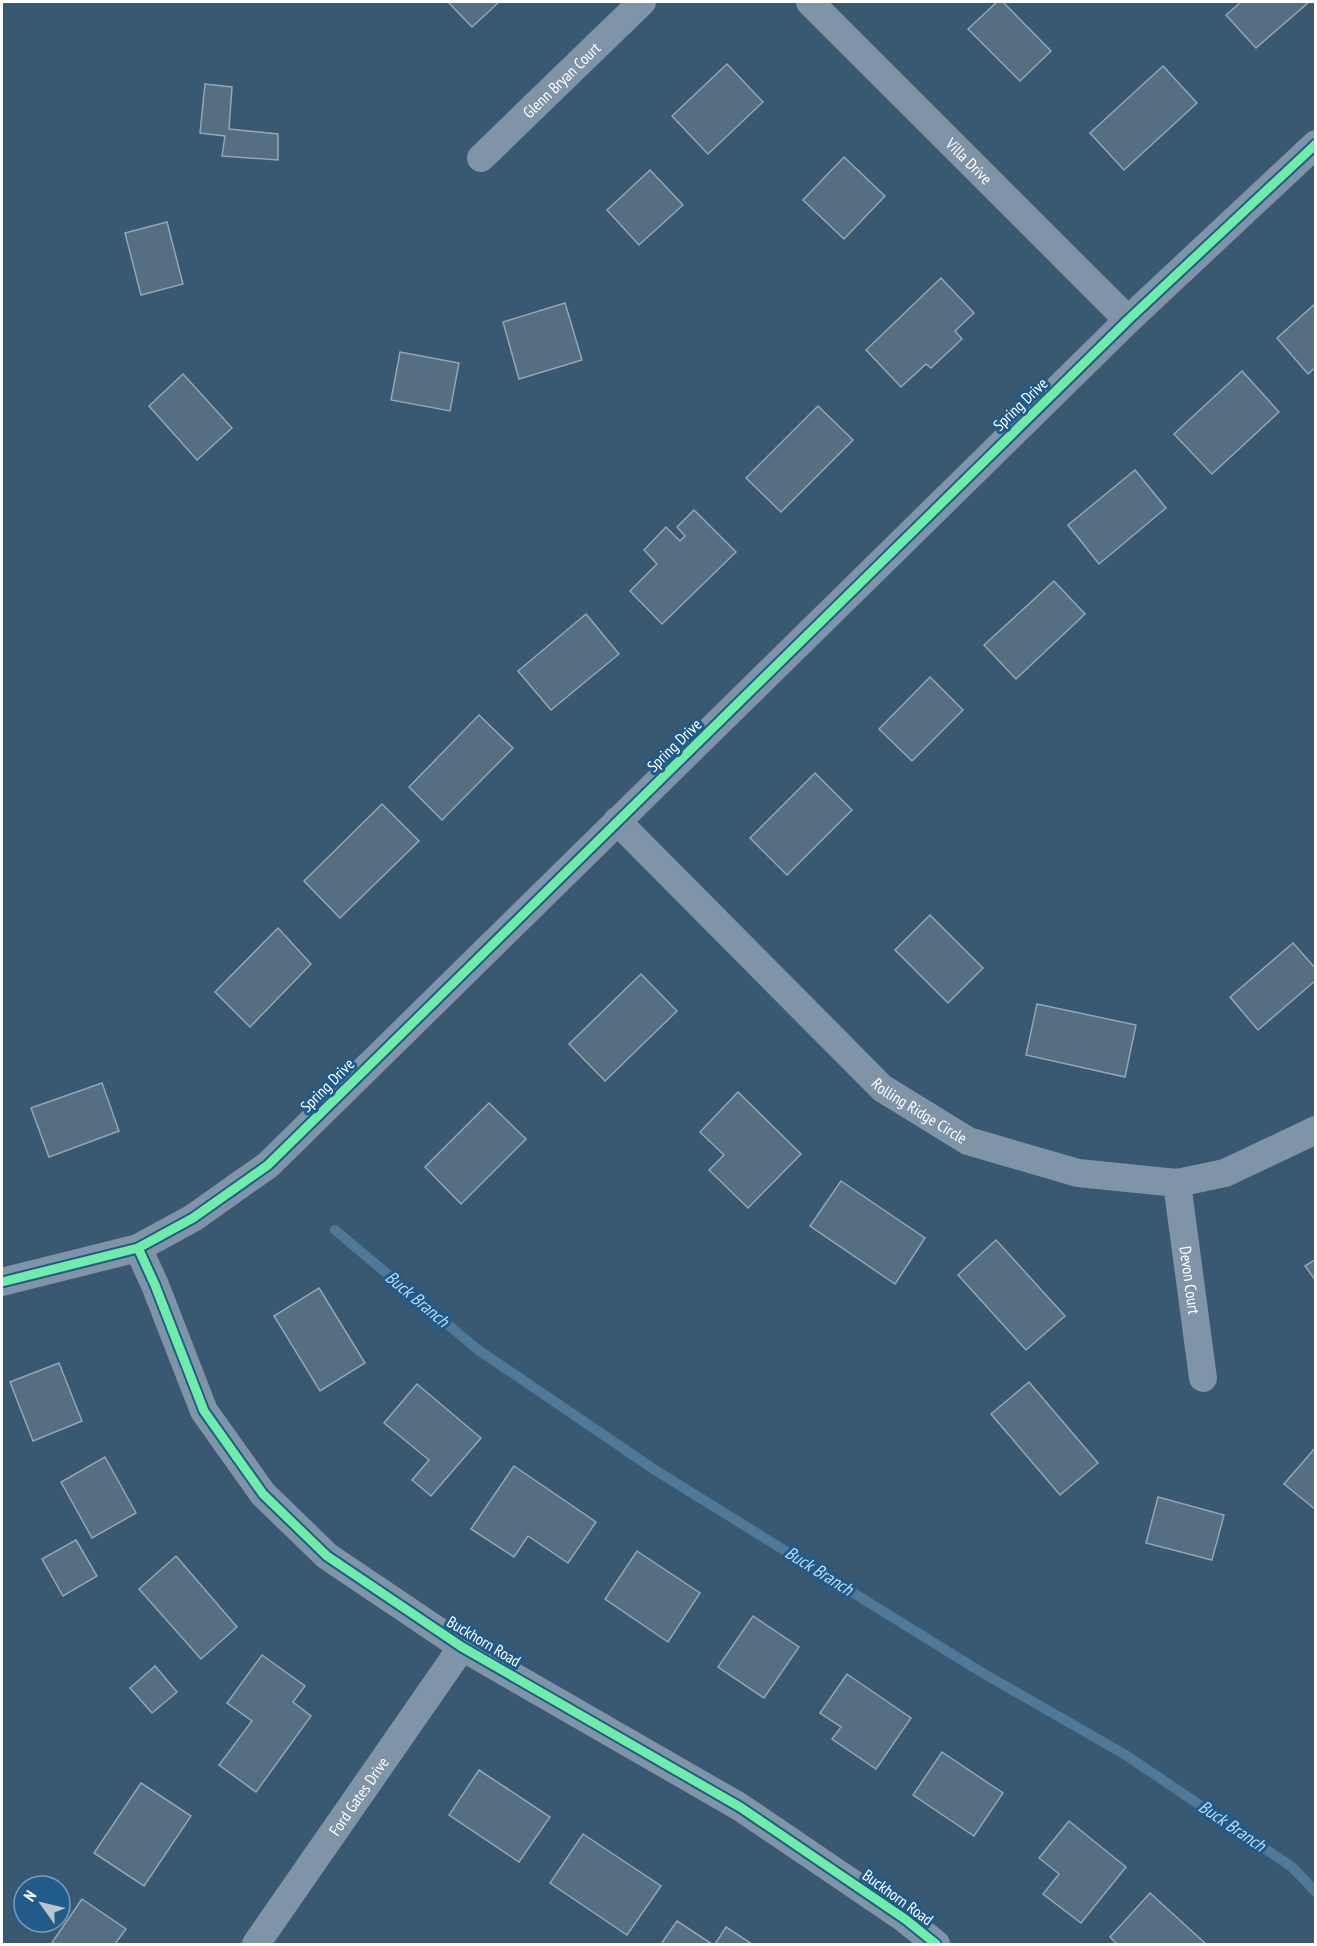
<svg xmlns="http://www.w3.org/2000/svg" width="1317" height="1946" viewBox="0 0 1317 1946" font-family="'PT Sans Narrow',sans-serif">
  <rect width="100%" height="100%" fill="#395872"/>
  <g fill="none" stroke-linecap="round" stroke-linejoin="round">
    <!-- stream -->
    <polyline stroke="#507898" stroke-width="10" points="335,1230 477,1349 655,1470 981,1672 1124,1754 1292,1867 1316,1892"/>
  </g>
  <!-- building -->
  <g fill="#556e82" stroke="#94a6b5" stroke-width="1.5">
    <polygon points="448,2 499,2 472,27"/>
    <polygon points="997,2 1003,2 1051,51 1020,81 968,29"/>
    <polygon points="1241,2 1309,2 1256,48 1226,15"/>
    <polygon points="727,64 763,102 708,154 672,116"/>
    <polygon points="1163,66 1197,103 1124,170 1090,133"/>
    <polygon points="205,84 232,87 229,129 278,134 278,160 222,156 225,136 200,133"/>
    <polygon points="844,157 885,196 844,239 803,200"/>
    <polygon points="650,170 683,205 639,245 607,210"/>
    <polygon points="167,222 183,284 141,295 125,233"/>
    <polygon points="941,278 974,313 955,331 962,339 931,368 926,364 901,387 866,350"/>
    <polygon points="565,303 582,360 519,379 503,322"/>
    <polygon points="1316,303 1316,367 1308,374 1277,338"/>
    <polygon points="400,352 459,363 450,411 391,400"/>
    <polygon points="1242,371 1279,412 1212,474 1174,434"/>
    <polygon points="183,374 232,428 197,460 149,406"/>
    <polygon points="818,406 853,440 781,512 746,478"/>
    <polygon points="1135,470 1166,508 1099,564 1068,525"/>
    <polygon points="694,510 736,552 662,624 630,591 657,564 644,550 666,527 680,541 685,536 677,527"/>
    <polygon points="1054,581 1085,614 1016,679 984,645"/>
    <polygon points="586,614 619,654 551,710 518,671"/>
    <polygon points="930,677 963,710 912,761 879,729"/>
    <polygon points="479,715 513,748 442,820 409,787"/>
    <polygon points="815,773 852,810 787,875 750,838"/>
    <polygon points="382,804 419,841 340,918 304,881"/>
    <polygon points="930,915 983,968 948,1003 895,950"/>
    <polygon points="278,928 311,964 250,1027 215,992"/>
    <polygon points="1293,943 1316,969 1316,980 1258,1030 1230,997"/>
    <polygon points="641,974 677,1011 605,1081 569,1044"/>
    <polygon points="1037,1004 1136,1025 1125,1077 1026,1055"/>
    <polygon points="102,1083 119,1131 49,1157 31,1108"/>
    <polygon points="738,1092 801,1154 748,1208 709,1170 724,1155 700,1132"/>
    <polygon points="489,1103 526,1139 461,1204 425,1167"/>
    <polygon points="841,1181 925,1238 895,1284 810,1226"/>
    <polygon points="996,1240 1065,1316 1026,1350 958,1275"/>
    <polygon points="1316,1259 1316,1281 1305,1266"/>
    <polygon points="319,1288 365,1363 320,1391 274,1316"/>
    <polygon points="59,1363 82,1421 33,1441 10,1382"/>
    <polygon points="1029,1382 1098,1463 1060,1495 991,1414"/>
    <polygon points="417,1384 481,1438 431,1496 412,1480 429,1460 384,1423"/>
    <polygon points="1316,1447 1316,1510 1284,1484"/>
    <polygon points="105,1457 136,1513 92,1538 61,1482"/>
    <polygon points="514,1466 596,1522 568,1563 528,1536 514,1557 471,1529"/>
    <polygon points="1158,1497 1224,1515 1212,1560 1146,1543"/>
    <polygon points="76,1540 97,1576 63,1596 42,1559"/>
    <polygon points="637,1551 700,1593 668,1642 605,1599"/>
    <polygon points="176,1556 237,1627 201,1659 139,1589"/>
    <polygon points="753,1616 799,1647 764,1698 718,1667"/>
    <polygon points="262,1655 305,1686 293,1702 311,1716 256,1792 219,1765 252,1721 227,1703"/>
    <polygon points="155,1666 177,1692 152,1713 130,1688"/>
    <polygon points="847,1674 911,1718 876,1769 832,1739 841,1727 820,1713"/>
    <polygon points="942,1752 1003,1793 974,1836 913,1795"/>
    <polygon points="479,1770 550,1817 519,1862 449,1815"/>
    <polygon points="141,1783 191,1816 144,1886 94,1853"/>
    <polygon points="1069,1821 1126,1867 1081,1923 1043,1894 1059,1874 1039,1858"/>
    <polygon points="583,1834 661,1886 627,1935 550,1883"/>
    <polygon points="1150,1893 1206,1944 1117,1944 1110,1937"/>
    <polygon points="82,1899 126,1929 115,1944 51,1944"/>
    <polygon points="677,1921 712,1944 661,1944"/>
    <polygon points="726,1927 752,1944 715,1944"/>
  </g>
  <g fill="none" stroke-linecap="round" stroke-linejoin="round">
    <!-- minor -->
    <g stroke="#8094a7" stroke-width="28">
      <path id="s1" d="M810,2L1128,320"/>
      <path id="s2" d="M481,158L642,2"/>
      <path id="s3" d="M617,821L882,1088L968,1141L1078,1173L1177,1183L1225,1173L1316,1130"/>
      <path id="s4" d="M1177,1183L1203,1378"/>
      <polyline points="138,1248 155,1285 204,1411 263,1494 327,1556 462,1647 740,1807 905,1919 936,1944"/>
      <polyline points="2,1282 138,1248 193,1218 268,1165 1128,320 1316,144"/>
      <path id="s5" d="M256,1944L462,1647"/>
    </g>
    <!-- cycleway casing -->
    <g stroke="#215b8a" stroke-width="13">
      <g id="cycleway">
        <polyline points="138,1248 155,1285 204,1411 263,1494 327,1556 462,1647 740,1807 905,1919 936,1944"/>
        <polyline points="2,1282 138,1248 193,1218 268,1165 1128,320 1316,144"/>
      </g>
    </g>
    <!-- cycleway -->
    <use href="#cycleway" stroke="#6deda7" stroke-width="9"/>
  </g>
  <g text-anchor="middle" stroke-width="6" stroke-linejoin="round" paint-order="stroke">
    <!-- street labels -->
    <g font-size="16" fill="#fff" stroke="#215b8a">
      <text dy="6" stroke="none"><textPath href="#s2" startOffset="112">Glenn Bryan Court</textPath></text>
      <text dy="6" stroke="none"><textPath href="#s1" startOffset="225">Villa Drive</textPath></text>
      <text transform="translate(1020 404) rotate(-44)" y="6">Spring Drive</text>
      <text transform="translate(674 745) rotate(-44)" y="6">Spring Drive</text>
      <text transform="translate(327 1085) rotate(-45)" y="6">Spring Drive</text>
      <text dy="6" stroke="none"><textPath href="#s3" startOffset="420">Rolling Ridge Circle</textPath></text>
      <text dy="6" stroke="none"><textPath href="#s4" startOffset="98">Devon Court</textPath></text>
      <text transform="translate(484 1641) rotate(31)" y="6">Buckhorn Road</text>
      <text dy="6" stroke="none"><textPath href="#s5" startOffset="180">Ford Gates Drive</textPath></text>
      <text transform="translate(898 1897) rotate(36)" y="6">Buckhorn Road</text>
    </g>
    <!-- water labels -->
    <g font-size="18" font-style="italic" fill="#b9daf2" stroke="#215b8a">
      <text transform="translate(417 1299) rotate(40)" y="6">Buck Branch</text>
      <text transform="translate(819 1571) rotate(32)" y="6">Buck Branch</text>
      <text transform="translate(1232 1826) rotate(34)" y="6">Buck Branch</text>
    </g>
  </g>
  <!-- border -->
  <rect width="1317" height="1946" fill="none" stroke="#ffffff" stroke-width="6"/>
  <!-- north arrow -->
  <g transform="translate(42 1904) rotate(304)"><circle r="28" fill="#215b8a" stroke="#7a9db9" stroke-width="1.5"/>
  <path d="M0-4.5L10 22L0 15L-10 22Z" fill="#bac5ce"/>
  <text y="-9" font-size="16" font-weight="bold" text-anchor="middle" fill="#ffffff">N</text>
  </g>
</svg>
